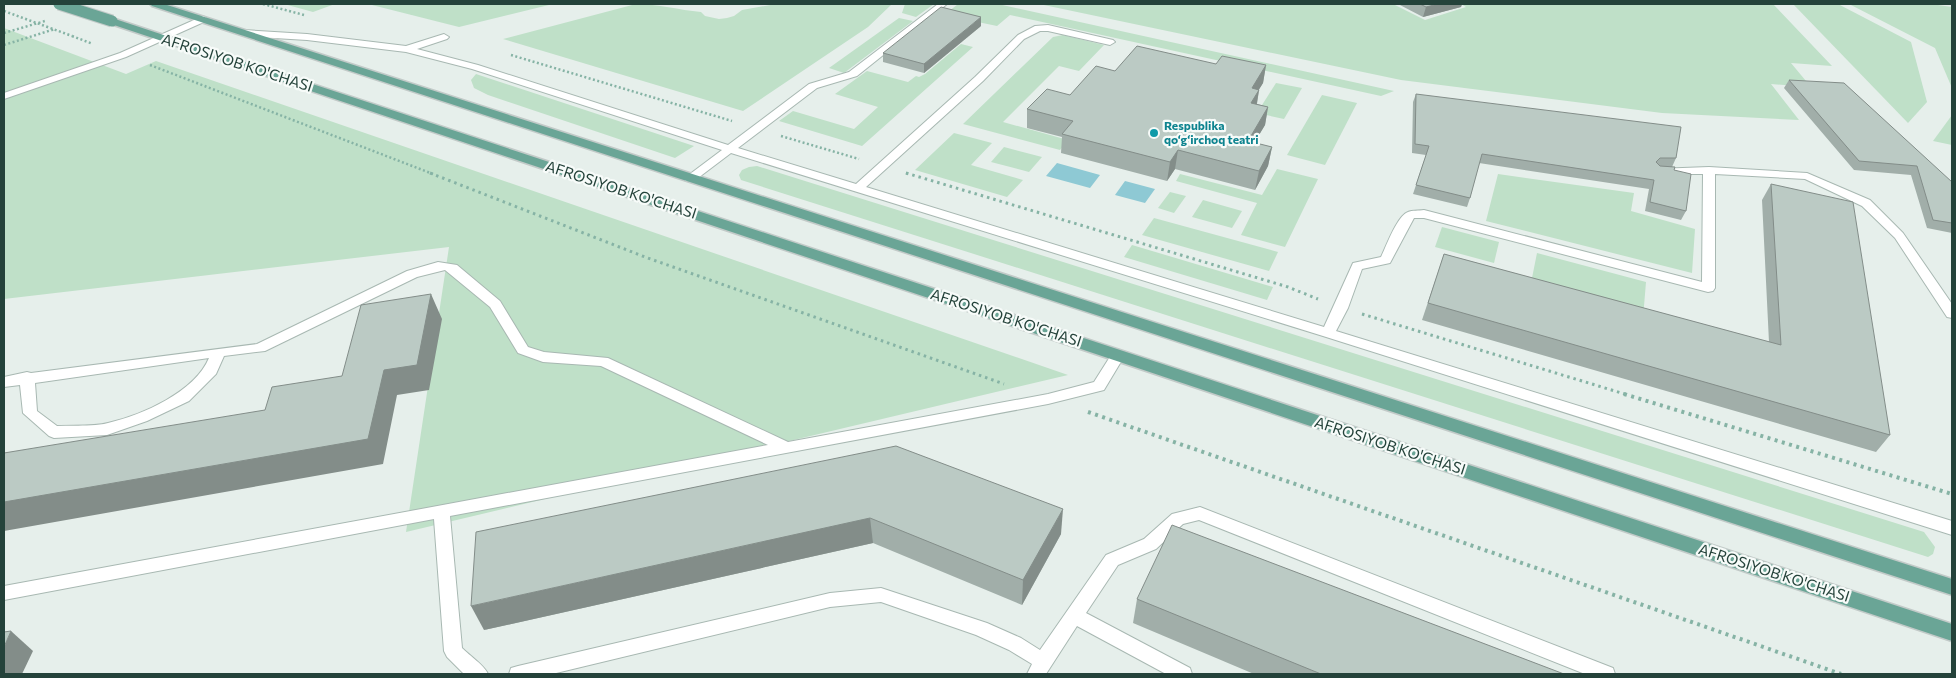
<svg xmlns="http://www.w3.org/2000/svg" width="1956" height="678" viewBox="0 0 1956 678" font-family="Commissioner,sans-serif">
  <rect width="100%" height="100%" fill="#e6efeb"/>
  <!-- green -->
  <g fill="#bfe0c8">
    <polygon points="284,4 335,4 313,12"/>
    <polygon points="368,4 553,4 459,27"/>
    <path d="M636,4C658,4 679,10 701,12L705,16L719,19L727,18L734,16L742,10L776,4L891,5L868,27L743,111L503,39Z"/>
    <polygon points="905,4 934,4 916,17 902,13"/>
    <polygon points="958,4 998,4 1394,91 1381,96 1010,15 997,26 973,21 948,12"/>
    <polygon points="1039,4 1393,4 1425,20 1466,7 1461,4 1773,4 1832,66 1791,63 1811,87 1771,84 1799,120 1662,113 1401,80"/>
    <polygon points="1793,4 1838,4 1911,42 1927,102 1908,123"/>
    <polygon points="1849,4 1931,4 1952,7 1952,88 1935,48"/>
    <polygon points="899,18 913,21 844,73 829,68"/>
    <polygon points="4,28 126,74 156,61 1068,375 406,532 449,247 4,299"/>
    <polygon points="1063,35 1104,45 1079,71 1059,66 1003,122 1068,140 1060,150 963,124 1053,37"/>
    <polygon points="961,44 973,47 862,146 779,121 793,111 854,129 878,107 835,94 867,71 908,82 916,76 919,77 925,74"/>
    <polygon points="476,74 694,146 675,158 488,95 474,88 471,80"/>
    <polygon points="1276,83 1302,88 1284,119 1257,113"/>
    <polygon points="1322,95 1357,103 1325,165 1287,155"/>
    <polygon points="1952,115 1952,145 1933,141"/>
    <polygon points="954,133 992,143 971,165 1023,180 1007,197 915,170"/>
    <polygon points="1004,147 1042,157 1029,172 991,162"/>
    <polygon points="757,166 1924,532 1935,547 1933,554 1928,557 741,180 739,175 742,170 749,167"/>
    <polygon points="1277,169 1318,179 1285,247 1241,235 1257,203 1176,181 1180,174 1262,195"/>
    <polygon points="1498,174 1634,193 1631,211 1695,229 1692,273 1486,221"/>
    <polygon points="1170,192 1186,196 1174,213 1158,208"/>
    <polygon points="1203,200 1242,211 1232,228 1192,217"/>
    <polygon points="1154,218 1278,252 1269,271 1142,235"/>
    <polygon points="1442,227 1499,242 1494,263 1435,247"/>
    <polygon points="1132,245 1273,287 1267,300 1124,257"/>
    <polygon points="1537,253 1646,282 1643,318 1530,288"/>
  </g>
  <!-- water -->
  <g fill="#8ec9d4">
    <polygon points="1057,163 1100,175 1090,188 1046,176"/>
    <polygon points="1125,181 1155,189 1145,203 1115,195"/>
  </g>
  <!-- pier -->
  <polygon fill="#e6efeb" points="4,4 72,4 70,6 10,23 4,20"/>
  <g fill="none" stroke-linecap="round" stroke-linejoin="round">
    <!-- lane casing -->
    <g stroke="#a8b8b2" stroke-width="2">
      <g id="lane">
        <path d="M938,4H947L857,76L817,88L738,148L856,184L975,77L1018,35L1035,26L1048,25L1113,40L1115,42L1110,45L1048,31H1040L1024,39L983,81L866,187L1324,327L1353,263L1381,257C1386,247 1397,216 1408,212C1412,210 1419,211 1424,210L1702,282L1703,174H1660L1656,173L1654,171L1656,169L1709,167L1807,173L1870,200L1903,233L1952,304V318L1947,317L1895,238L1862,206L1805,179L1715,174V288L1713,291L1708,292L1424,218H1414L1390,263L1362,269L1348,308L1336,331L1952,521V535L1323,336L731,153L694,181H686L684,179L686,177L722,150L472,69L406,52L307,40L244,36L239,33L244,30L307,34L406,46L444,34L449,37L447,39L417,49L478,65L728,145L809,84L849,72Z"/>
        <polygon points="203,16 208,19 206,21 126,57 4,99 4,93 120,53"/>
        <path d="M438,262L457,265L500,301L528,347L544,352L608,358L788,442L1048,394L1094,382L1113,352H1123L1125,355L1104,390L1048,404L450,516L462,648C469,655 485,666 488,674H464L447,657L444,651L434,519L4,600V586L768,445L601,366L543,362L518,353L490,307L445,270L417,277L265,351L224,356L216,374L189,401L147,421L107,435L54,438L49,436L23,413L20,385L4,387V377L27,372L31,373L257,344L407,271ZM209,358C195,392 142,415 108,423C92,427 73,425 57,426L37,411L35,383Z"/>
        <polygon points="1200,507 1613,668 1615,674 1585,674 1199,520 1183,524 1156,549 1118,565 1086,613 1190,668 1192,674 1166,674 1077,626 1046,674 1027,674 1032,664 1009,650 976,635 881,602 830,607 552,674 509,674 511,668 518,666 830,593 881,588 987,623 1021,638 1040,650 1106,555 1144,539 1172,514"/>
      </g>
    </g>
    <!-- primary casing -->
    <g stroke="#c2cac8" stroke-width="3">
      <g id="primary">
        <polygon points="150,4 164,4 1952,579 1952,595 152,6"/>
        <polygon points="112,18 1952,624 1952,641 108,23 107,21"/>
      </g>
    </g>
    <!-- path-far2 -->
    <g stroke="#86b3a5" stroke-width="2.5" stroke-dasharray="2 2.5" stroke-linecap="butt">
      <polyline points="263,4 304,15"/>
      <polyline points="4,33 45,21"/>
      <polyline points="72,36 93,44"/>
      <polyline points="4,45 55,29"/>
      <polyline points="511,55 732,121"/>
      <polyline points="150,65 433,174"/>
      <polyline points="781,136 859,159"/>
      <polyline points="906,173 909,174"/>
    </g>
    <!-- path-far1 -->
    <g stroke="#86b3a5" stroke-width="3" stroke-dasharray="2.5 4" stroke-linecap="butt">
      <polyline points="430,173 645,257 1004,384"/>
      <polyline points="906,173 1288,287 1318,299"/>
      <polyline points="1362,314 1628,395"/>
    </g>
    <!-- path -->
    <g stroke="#86b3a5" stroke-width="4" stroke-dasharray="3 4.5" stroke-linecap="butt">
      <polyline points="1624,394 1952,494"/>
      <polyline points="1088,412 1841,674"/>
    </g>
    <!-- lane -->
    <use href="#lane" fill="#fff" fill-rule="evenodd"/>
    <!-- primary -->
    <use href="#primary" fill="#6aa596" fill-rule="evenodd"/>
    <!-- primary-bridge casing -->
    <g stroke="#c2cac8" stroke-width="13" stroke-linecap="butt">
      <polyline id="primary-bridge" points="59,4 112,21"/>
    </g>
    <!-- path-bridge -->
    <polyline stroke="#86b3a5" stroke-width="2.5" stroke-dasharray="2 2.5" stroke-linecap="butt" points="4,11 72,36"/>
    <!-- primary-bridge -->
    <use href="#primary-bridge" stroke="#6aa596" stroke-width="11"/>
  </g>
  <!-- wall -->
  <g fill="#a1aea9">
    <polygon points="1398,4 1462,4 1461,7 1423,17"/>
    <polygon points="981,26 924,73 883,62 883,53"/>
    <polygon points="1216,64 1266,65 1263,83 1259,89 1259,90 1257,104 1268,107 1265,125 1254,143 1272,147 1268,166 1255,190 1175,169 1167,181 1061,153 1062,137 1027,128 1027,109 1070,95 1115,71"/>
    <polygon points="1789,80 1952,182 1952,233 1927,228 1911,175 1854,170 1784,88"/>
    <polygon points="1416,94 1676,158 1672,167 1668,167 1674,170 1686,211 1681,220 1645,211 1649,189 1479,163 1470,198 1467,207 1413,194 1426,155 1412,153 1413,102"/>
    <polygon points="1771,184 1890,435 1876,452 1422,320 1444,254 1769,342 1762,200"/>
    <polygon points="896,446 1061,534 1022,605 873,543 484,630"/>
    <polygon points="1137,599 1564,674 1254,674 1133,623"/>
  </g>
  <!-- shaded-wall -->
  <g fill="#838d89">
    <polygon points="1438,4 1462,4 1461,7 1423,17 1426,7"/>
    <polygon points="981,17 981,26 924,73 924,64"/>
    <polygon points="1266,65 1263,83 1249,106 1252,88"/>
    <polygon points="1259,90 1256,108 1251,103"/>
    <polygon points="1268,107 1265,125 1244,160 1248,141"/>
    <polygon points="1272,147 1268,166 1255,190 1259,171"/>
    <polygon points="1178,150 1175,169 1167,181 1170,162"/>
    <polygon points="431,294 442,319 429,390 397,395 383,464 4,531 4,502 384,370"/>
    <polygon points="1063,509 1061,534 1022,605 1023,580"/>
    <polygon points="870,518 873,543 484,630 471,606"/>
    <polygon points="11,631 33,651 22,674 4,674 4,647"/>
  </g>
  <!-- building -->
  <g fill="#bbcac4" stroke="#838d89">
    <polygon points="1420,4 1438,4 1426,7"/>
    <polygon points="941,7 981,17 924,64 883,53"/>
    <polygon points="1137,46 1216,64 1222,56 1266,65 1252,88 1259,90 1251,103 1268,107 1248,141 1272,147 1259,171 1178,150 1170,162 1062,134 1073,121 1027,109 1047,89 1070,95 1096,66 1115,71"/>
    <polygon points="1789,80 1844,83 1952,182 1952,223 1933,220 1917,166 1859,161"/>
    <polygon points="1416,94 1681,127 1676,158 1660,158 1656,162 1660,166 1675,167 1674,170 1691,174 1686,211 1650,202 1654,180 1482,154 1470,198 1416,185 1429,146 1415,144"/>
    <polygon points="1771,184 1853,202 1890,435 1428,303 1444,254 1781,345"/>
    <polygon points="431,294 417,365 384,370 368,439 4,502 4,453 265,410 272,387 342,376 361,305"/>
    <polygon points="896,446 1063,509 1023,580 870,518 471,606 476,532"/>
    <polygon points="1172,525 1564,674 1321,674 1137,599"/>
    <polygon points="11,631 4,647 4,632"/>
  </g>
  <!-- markers -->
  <circle fill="#0f9aa8" stroke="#f7fbf9" stroke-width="2" cx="1154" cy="133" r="5"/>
  <g text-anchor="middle" stroke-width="4.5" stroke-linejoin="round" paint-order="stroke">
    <!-- far-culture labels -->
    <g font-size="12" font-weight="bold" fill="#0d838f" stroke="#f7fbf9" text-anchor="start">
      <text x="1164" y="130">Respublika<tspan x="1164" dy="14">qo‘g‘irchoq teatri</tspan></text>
    </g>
    <!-- street labels -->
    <g font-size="15" fill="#24423a" stroke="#f7fbf9">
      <text transform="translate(237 63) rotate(18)" y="5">AFROSIYOB KO'CHASI</text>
      <text transform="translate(621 190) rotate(18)" y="5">AFROSIYOB KO'CHASI</text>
      <text transform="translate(1006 318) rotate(18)" y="5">AFROSIYOB KO'CHASI</text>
      <text transform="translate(1390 446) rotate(18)" y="5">AFROSIYOB KO'CHASI</text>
      <text transform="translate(1774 573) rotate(18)" y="5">AFROSIYOB KO'CHASI</text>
    </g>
  </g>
  <!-- border -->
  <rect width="1956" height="678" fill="none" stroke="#24423a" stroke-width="10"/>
</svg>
